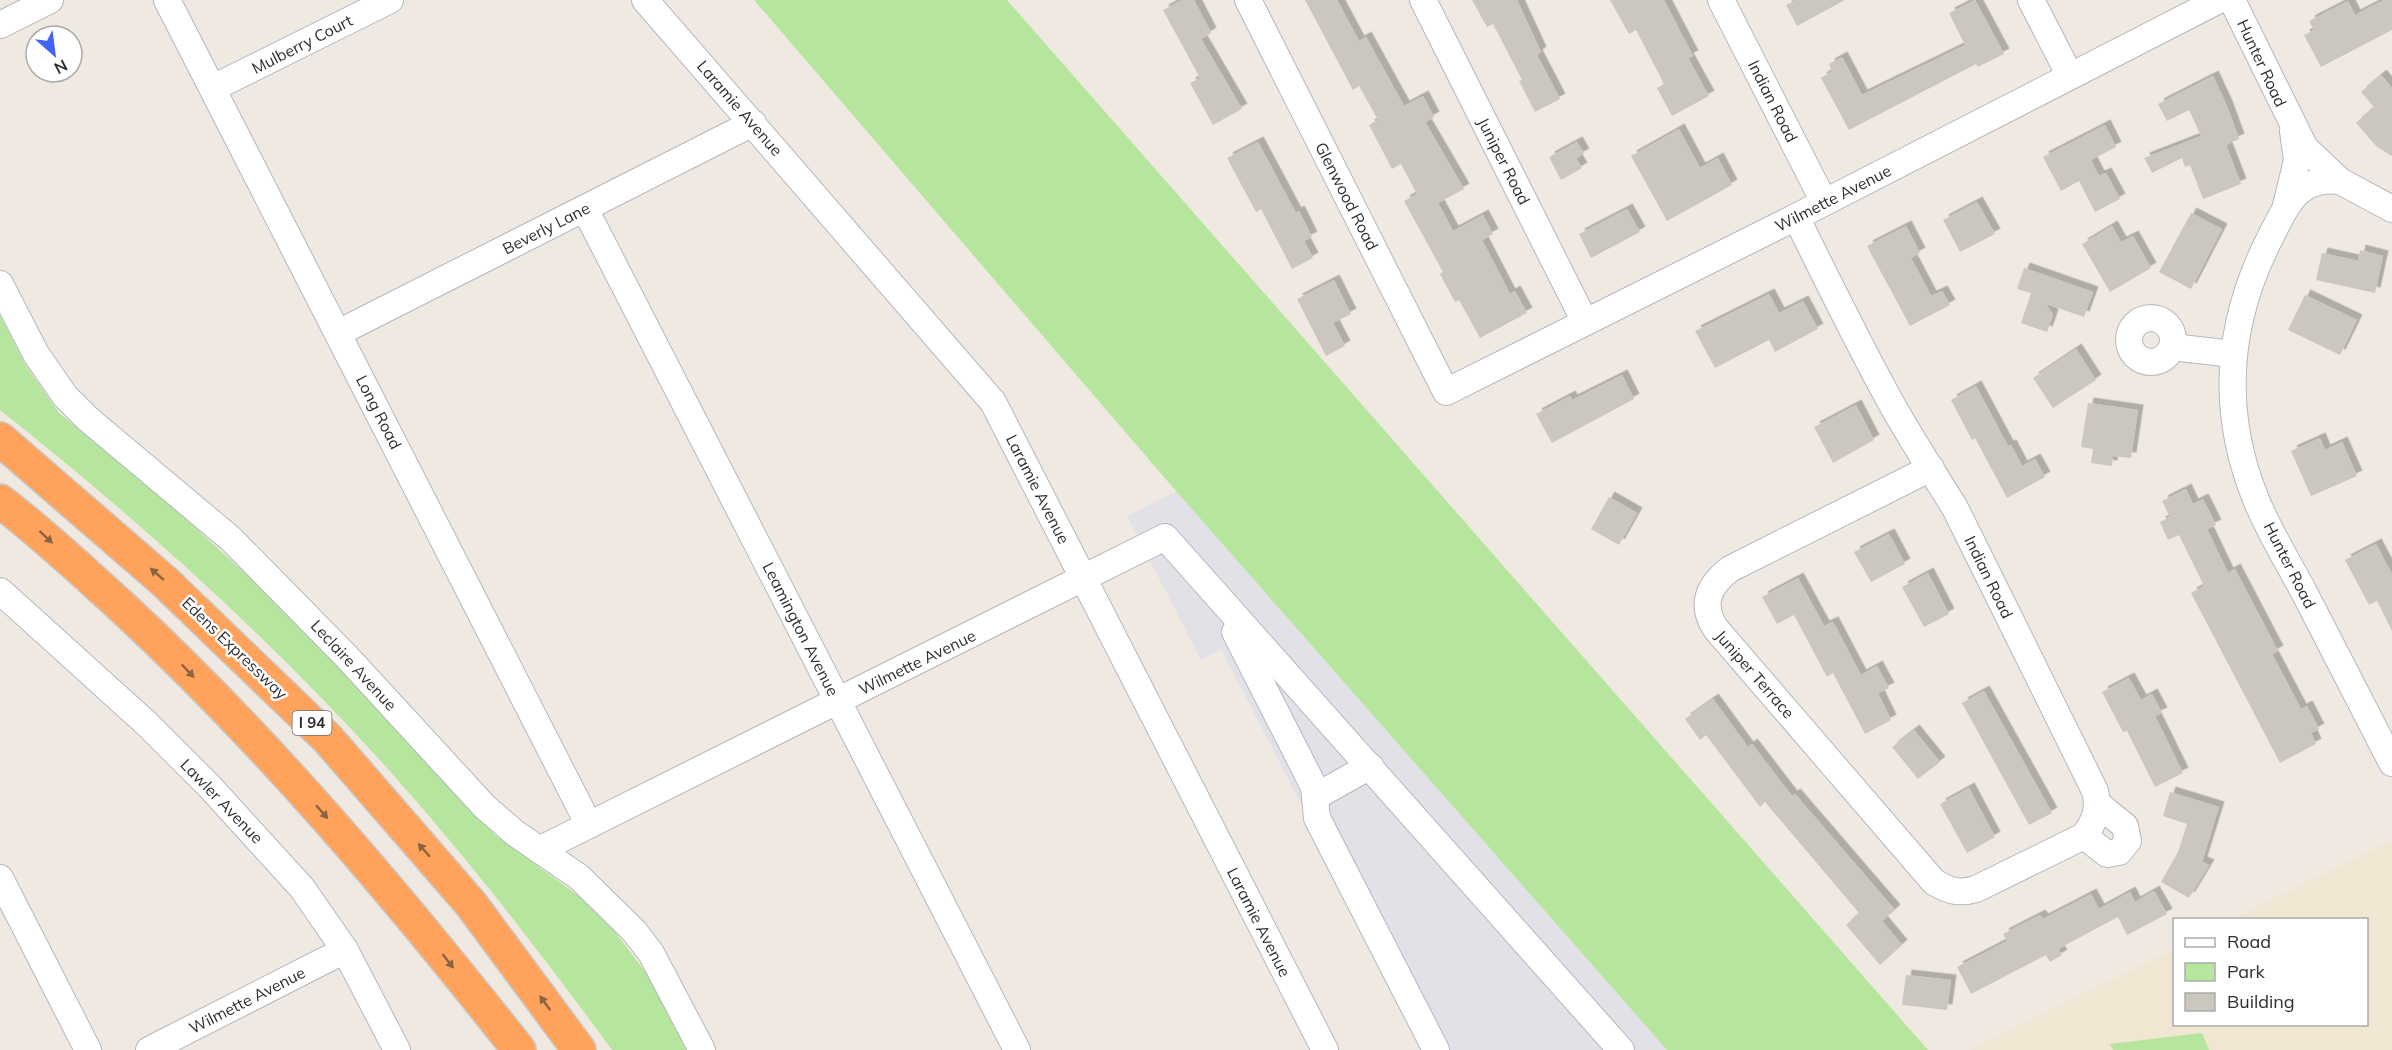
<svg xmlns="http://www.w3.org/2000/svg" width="2392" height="1050" viewBox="0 0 2392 1050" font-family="Mulish,sans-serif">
  <defs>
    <filter id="shadow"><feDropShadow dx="5.5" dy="-5.5" stdDeviation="0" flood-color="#0004"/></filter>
  </defs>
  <rect width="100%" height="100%" fill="#efe9e1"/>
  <!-- industrial -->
  <polygon fill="#e3e1e8" points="1176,491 1667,1050 1428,1050 1221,649 1201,660 1127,516"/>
  <!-- education -->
  <polygon fill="#f0e6d1" points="2392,840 2392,1050 1971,1050 2174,949 2174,1024 2366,1024 2366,920 2233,919"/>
  <!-- green -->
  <g fill="#b6e59e">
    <polygon points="754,0 1007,0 1928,1050 1667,1050 1176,491"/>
    <path d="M0,315L25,364L59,413L150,486L286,611L495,835L580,897L609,924L651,979L686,1050H612C538,949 461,849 377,757C261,630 134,516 0,410Z"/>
    <polygon points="2202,1033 2209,1050 2113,1050 2110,1044"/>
  </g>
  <!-- building -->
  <g fill="#cbc7bf" filter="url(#shadow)">
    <polygon points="1182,0 1194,0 1211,33 1201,39 1242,109 1213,125 1190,83 1200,78 1163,10"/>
    <polygon points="1305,0 1337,0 1359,41 1366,37 1404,106 1423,96 1434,117 1425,122 1464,189 1438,203 1453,231 1483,215 1493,234 1482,240 1510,294 1515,291 1527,313 1480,338 1459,300 1455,302 1440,274 1443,272 1404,201 1417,194 1401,164 1392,169 1369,125 1378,120 1359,86 1353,90"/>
    <polygon points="1472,0 1517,0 1541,52 1537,55 1560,99 1535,112 1519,81 1522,80 1493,24 1487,27"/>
    <polygon points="1610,0 1664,0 1693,56 1688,58 1709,96 1672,116 1657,88 1664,84 1636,30 1629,34"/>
    <polygon points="1796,0 1845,0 1797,26 1786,5"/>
    <polygon points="1975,0 2004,54 1978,67 1976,64 1849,130 1821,78 1832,71 1829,64 1842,57 1862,95 1965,45 1949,13"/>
    <polygon points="2384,0 2392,0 2392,30 2321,67 2304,35 2314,30 2309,21 2348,1 2355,15"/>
    <polygon points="2381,75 2392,88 2392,156 2377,147 2356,123 2374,107 2361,92"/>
    <polygon points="2213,76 2227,106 2239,139 2226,145 2241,184 2203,199 2190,165 2185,167 2182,158 2152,173 2144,158 2201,136 2189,110 2167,121 2158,104"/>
    <polygon points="2105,125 2116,147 2091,160 2099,176 2106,173 2120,199 2095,212 2079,181 2061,191 2043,157"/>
    <polygon points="1679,129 1700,168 1718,158 1732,185 1667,221 1631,156"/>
    <polygon points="1258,142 1296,213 1299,211 1312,237 1304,241 1313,258 1292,269 1261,209 1256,212 1227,158"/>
    <polygon points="1577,142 1584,154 1576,158 1582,168 1561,180 1549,157"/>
    <polygon points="1977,202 1995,234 1960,252 1943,220"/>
    <polygon points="1627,209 1640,232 1591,258 1579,234"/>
    <polygon points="2191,213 2222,229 2191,289 2159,272"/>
    <polygon points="1906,226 1920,253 1911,258 1931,296 1942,291 1950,305 1910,326 1867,246"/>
    <polygon points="2112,226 2121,242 2133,236 2151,268 2110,292 2082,244"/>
    <polygon points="2360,250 2383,256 2375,293 2316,280 2322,253 2358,261"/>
    <polygon points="2024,268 2093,292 2084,317 2046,304 2053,315 2047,332 2021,323 2031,293 2017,289"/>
    <polygon points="1334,280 1351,314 1333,323 1345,346 1326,356 1297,299"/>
    <polygon points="1769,294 1779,313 1803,301 1818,329 1775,352 1769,340 1715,368 1695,331"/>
    <polygon points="2305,295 2357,320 2340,355 2288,330"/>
    <polygon points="2076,349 2096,380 2053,408 2033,378"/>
    <polygon points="1622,375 1634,399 1552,443 1536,414 1570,396 1572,400"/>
    <polygon points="1976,386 2008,446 2011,445 2022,466 2035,459 2045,477 2007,498 1975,438 1972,440 1951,400"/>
    <polygon points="2088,403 2138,410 2131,458 2113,456 2112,466 2091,463 2093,449 2081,447"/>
    <polygon points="1856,405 1874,440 1833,463 1814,427"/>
    <polygon points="2320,438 2325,450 2342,442 2357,476 2311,496 2291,451"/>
    <polygon points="2186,489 2193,504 2203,499 2216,525 2207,529 2228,573 2235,569 2278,651 2272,654 2301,709 2307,706 2319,729 2311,733 2316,744 2280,763 2191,593 2204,586 2179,535 2168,540 2160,522 2170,517 2162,501"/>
    <polygon points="1609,497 1637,513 1619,545 1591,529"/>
    <polygon points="1889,534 1905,564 1871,582 1854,552"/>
    <polygon points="2376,544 2392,574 2392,631 2377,601 2369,605 2345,560"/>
    <polygon points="1928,573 1949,614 1924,627 1902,587"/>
    <polygon points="1798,578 1824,626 1833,622 1861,675 1877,666 1889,688 1878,693 1891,720 1865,734 1833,673 1827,677 1794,615 1777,624 1762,597"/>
    <polygon points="2129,678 2141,700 2152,694 2162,713 2155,716 2183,773 2155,787 2127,731 2123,732 2102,692"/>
    <polygon points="1984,691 2052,813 2029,825 1962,703"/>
    <polygon points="1713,699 1748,747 1752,744 1792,796 1795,794 1895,910 1882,921 1902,945 1880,965 1846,925 1859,913 1765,802 1760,807 1706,735 1700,740 1685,719"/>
    <polygon points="1914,730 1940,762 1918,779 1892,747"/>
    <polygon points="1969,788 1995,837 1967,853 1940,804"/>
    <polygon points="2170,792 2219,807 2202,862 2209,865 2189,898 2161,882 2178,852 2187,824 2163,816"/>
    <polygon points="2154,891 2167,914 2127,935 2118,917 2058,949 2062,955 2050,962 2046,955 1971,994 1957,967 2007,941 2003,934 2040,915 2043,919 2091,894 2099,909 2130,892 2135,902"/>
    <polygon points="1906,975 1951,980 1947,1010 1902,1005"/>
  </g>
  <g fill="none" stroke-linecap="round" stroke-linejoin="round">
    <!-- minor casing -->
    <g stroke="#b4b7c1" stroke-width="28">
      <g id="minor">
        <polyline points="167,0 589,825"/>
        <polyline points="645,0 993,402 1325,1050"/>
        <polyline points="1248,0 1446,392 1796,217 2219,0"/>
        <polyline points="1423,0 1585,322"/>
        <polyline points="1721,0 1824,202"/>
        <polyline points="2031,0 2070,76"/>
        <path d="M2232,0L2305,148L2340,181C2297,176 2287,205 2270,238C2227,322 2220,409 2255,497C2268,530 2288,562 2305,594C2334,650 2363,707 2392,763"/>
        <polyline points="0,25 50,0"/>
        <polyline points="213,88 390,0"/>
        <polyline points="2340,181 2392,209"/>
        <polyline points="2286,206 2297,160 2293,131"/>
        <polyline points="585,209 1017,1050"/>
        <path d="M1796,217C1825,275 1853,333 1884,390C1905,430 1931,469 1955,508L2095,791C2100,809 2095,821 2084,836L1976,889C1959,894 1949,891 1934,882L1716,629C1700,605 1708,586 1730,569L1931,468"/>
        <polyline points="0,284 36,354 65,396 88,419 231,539 347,657 485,807 515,833 579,877 634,931 651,953 702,1050"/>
        <circle cx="2151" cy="340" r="22"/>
        <polyline points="338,333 753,123"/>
        <polyline points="2172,347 2233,354"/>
        <polyline points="0,591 146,723 211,788 302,888 345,950 397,1050"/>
        <polyline points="1235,632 1314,787 1317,818 1436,1050"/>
        <polyline points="1315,797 1370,766"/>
        <polyline points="2084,836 2107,854 2119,852 2128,841 2125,826 2099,805"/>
        <polyline points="539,850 1165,537 1621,1050"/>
        <polyline points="0,878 88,1050"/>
        <polyline points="149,1050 345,950"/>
      </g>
    </g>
    <!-- highway casing -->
    <g stroke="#c9c9c9" stroke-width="36">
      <g id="highway">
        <polyline points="0,439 165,582 328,739 471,904 579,1050"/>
        <path d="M0,501C42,533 80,569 120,605C267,741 395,893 519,1050"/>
      </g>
    </g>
    <!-- minor -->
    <use href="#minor" stroke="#fff" stroke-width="26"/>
    <!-- highway -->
    <use href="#highway" stroke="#ffa35c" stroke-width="33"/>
  </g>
  <!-- one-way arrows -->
  <defs><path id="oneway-solid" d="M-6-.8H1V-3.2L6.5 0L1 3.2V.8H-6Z" transform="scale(1.5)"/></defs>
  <g fill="#8c6343">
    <use href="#oneway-solid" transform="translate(46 537) rotate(43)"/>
    <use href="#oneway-solid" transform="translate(157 574) rotate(-139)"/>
    <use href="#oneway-solid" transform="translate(188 671) rotate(46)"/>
    <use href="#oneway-solid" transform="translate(322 812) rotate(49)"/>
    <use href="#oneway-solid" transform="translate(424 850) rotate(-131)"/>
    <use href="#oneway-solid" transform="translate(448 961) rotate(52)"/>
    <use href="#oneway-solid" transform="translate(545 1003) rotate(-126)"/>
  </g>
  <g text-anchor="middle" stroke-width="5" stroke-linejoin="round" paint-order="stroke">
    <!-- shield labels -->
    <rect fill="#fff" stroke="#6d6d6d" stroke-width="1.5" x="292.5" y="711" width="39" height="24" rx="4.5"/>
    <g font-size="15" font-weight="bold" fill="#2e2e2e">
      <text x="312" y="728">I 94</text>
    </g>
    <!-- street labels -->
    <g font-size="16" fill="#2e2e2e" stroke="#fff">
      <text transform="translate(302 44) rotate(-27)" y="6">Mulberry Court</text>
      <text transform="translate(2262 63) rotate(65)" y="6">Hunter Road</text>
      <text transform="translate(1773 101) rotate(63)" y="6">Indian Road</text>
      <text transform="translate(740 108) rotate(49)" y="6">Laramie Avenue</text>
      <text transform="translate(1504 161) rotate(63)" y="6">Juniper Road</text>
      <text transform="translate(1347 196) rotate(63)" y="6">Glenwood Road</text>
      <text transform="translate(1833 198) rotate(-27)" y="6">Wilmette Avenue</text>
      <text transform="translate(546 228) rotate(-27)" y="6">Beverly Lane</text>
      <text transform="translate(379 412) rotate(63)" y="6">Long Road</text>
      <text transform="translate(1038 489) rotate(63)" y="6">Laramie Avenue</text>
      <text transform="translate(2290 565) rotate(63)" y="6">Hunter Road</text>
      <text transform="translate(1989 577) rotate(64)" y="6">Indian Road</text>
      <text transform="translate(801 629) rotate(63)" y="6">Leamington Avenue</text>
      <text transform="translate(235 648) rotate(44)" y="6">Edens Expressway</text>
      <text transform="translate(917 662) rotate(-26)" y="6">Wilmette Avenue</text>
      <text transform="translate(354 665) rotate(47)" y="6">Leclaire Avenue</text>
      <text transform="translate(1755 674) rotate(49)" y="6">Juniper Terrace</text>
      <text transform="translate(222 801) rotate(46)" y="6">Lawler Avenue</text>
      <text transform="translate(1259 922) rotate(63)" y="6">Laramie Avenue</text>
      <text transform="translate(247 1000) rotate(-27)" y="6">Wilmette Avenue</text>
    </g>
  </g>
  <!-- legend -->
  <rect x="2173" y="918" width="195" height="108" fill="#ffffff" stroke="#ababab" stroke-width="1.5"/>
  <rect x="2185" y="938" width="30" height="9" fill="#ffffff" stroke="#ababab" stroke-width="1.5"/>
  <text x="2227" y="948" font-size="18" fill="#2e2e2e">Road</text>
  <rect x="2185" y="963" width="30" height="18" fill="#b6e59e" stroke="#ababab" stroke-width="1.5"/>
  <text x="2227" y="978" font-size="18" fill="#2e2e2e">Park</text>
  <rect x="2185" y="993" width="30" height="18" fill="#cbc7bf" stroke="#ababab" stroke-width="1.5"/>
  <text x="2227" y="1008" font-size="18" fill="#2e2e2e">Building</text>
  <!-- north arrow -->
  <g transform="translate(54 54) rotate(152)"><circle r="28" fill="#ffffff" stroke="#ababab" stroke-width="1.5"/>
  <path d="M0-4.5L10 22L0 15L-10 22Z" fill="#4264fb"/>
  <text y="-9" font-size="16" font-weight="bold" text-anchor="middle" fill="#2e2e2e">N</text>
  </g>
</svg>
